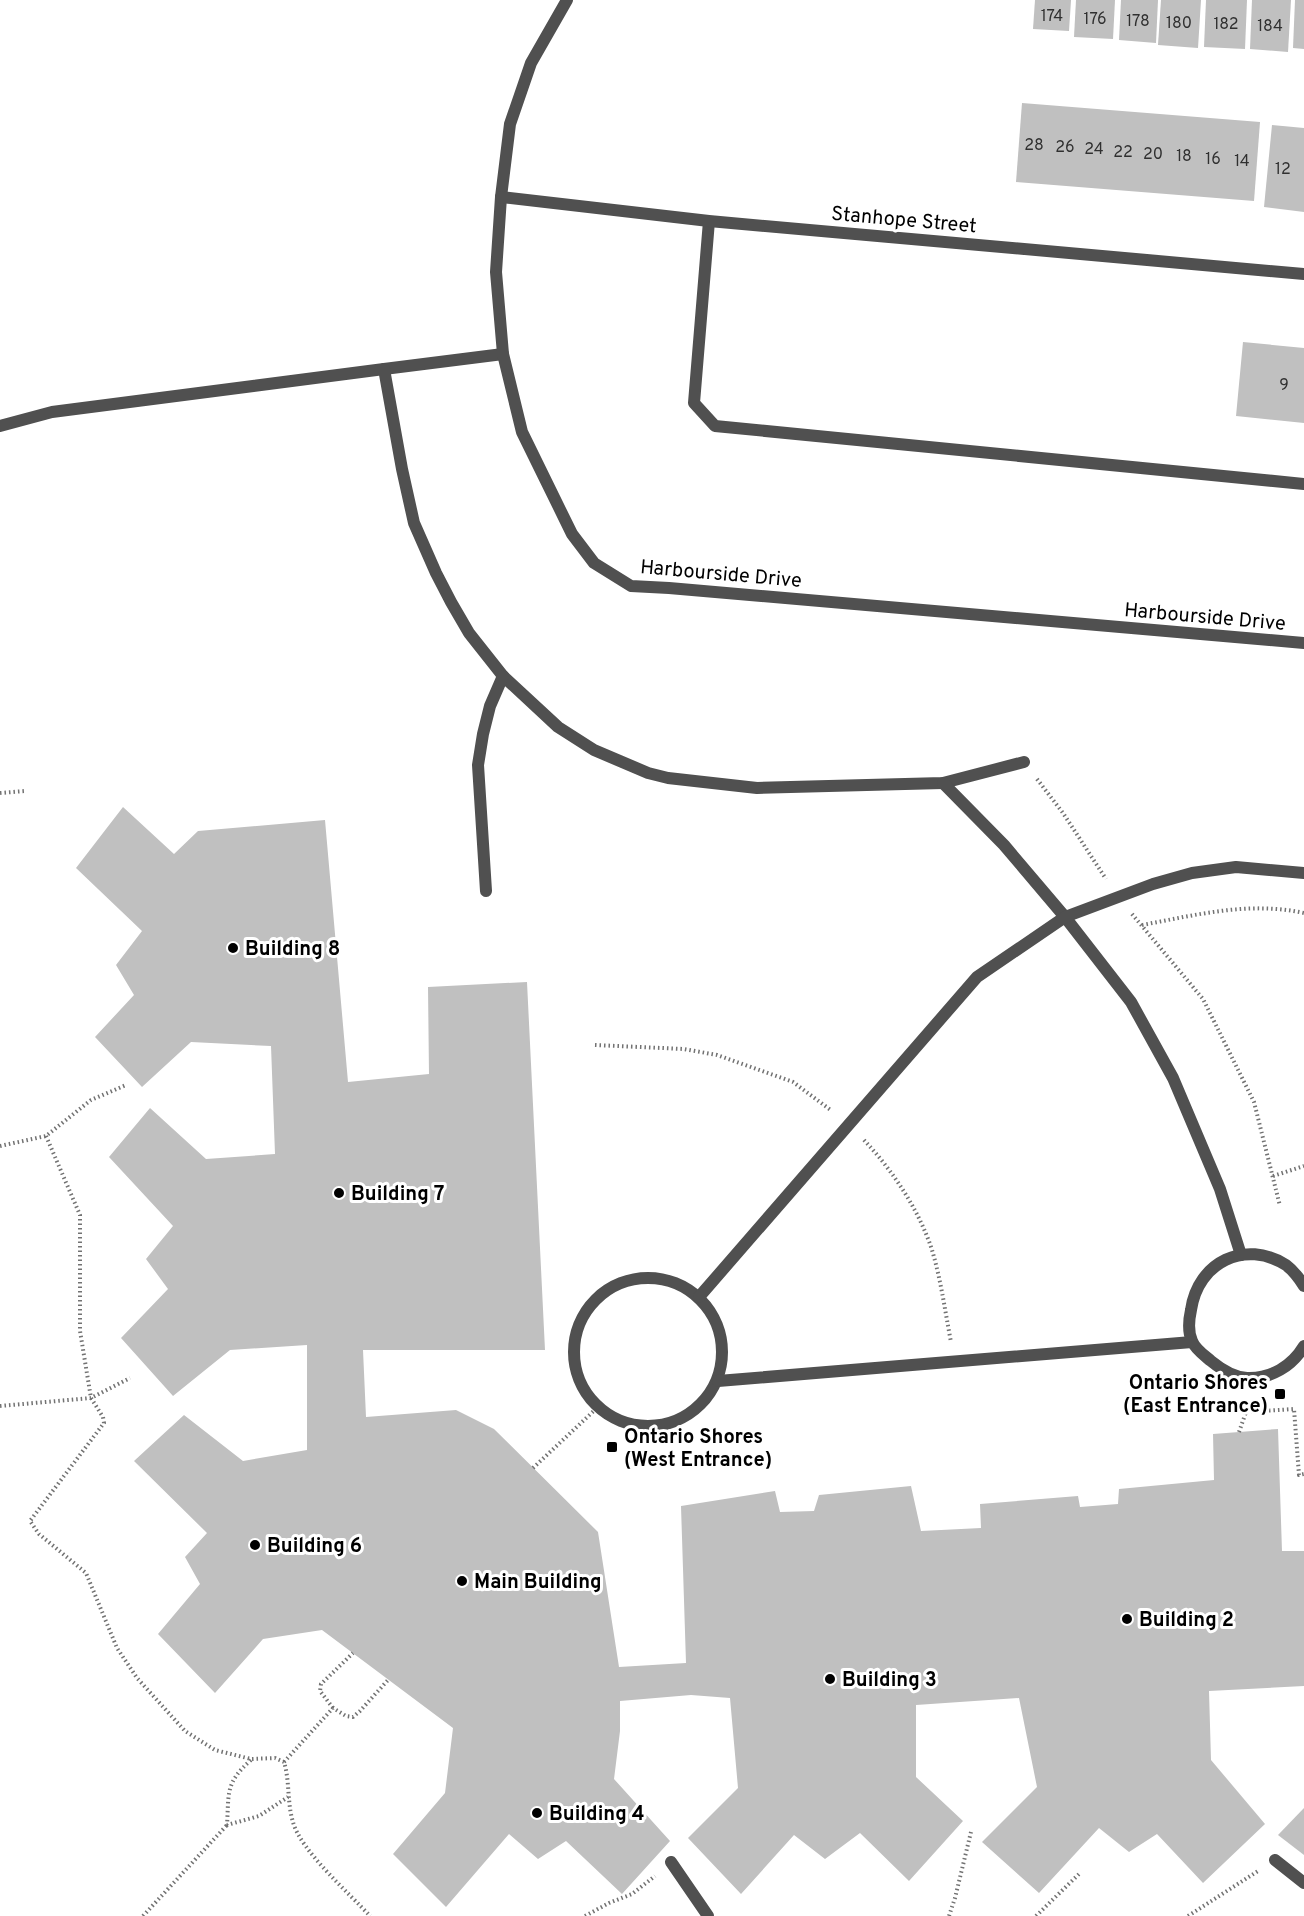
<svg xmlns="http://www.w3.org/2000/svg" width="1304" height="1916" viewBox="0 0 1304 1916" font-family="Overpass,sans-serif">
  <rect width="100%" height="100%" fill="#fff"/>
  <!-- building -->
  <g fill="#c0c0c0">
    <polygon points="1035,0 1071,0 1069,31 1033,29"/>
    <polygon points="1076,0 1115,0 1113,39 1074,37"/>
    <polygon points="1121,0 1158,0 1156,43 1119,40"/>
    <polygon points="1161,0 1201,0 1198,48 1158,45"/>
    <polygon points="1206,0 1247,0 1245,49 1204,47"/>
    <polygon points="1252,0 1291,0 1288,52 1250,49"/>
    <polygon points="1295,0 1304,0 1304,49 1293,48"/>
    <polygon points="1022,103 1260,122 1254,201 1016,182"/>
    <polygon points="1272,125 1304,128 1304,212 1264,207"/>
    <polygon points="1243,342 1304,348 1304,423 1236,416"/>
    <polygon points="123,807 174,854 198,831 325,820 348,1082 429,1074 428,987 527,982 545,1350 363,1350 366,1417 456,1410 494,1429 598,1532 619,1667 686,1663 681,1506 775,1491 780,1512 814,1511 819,1495 911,1486 921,1531 981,1528 980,1504 1078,1496 1080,1507 1118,1504 1119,1489 1214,1480 1213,1434 1278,1429 1282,1551 1304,1551 1304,1686 1209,1691 1211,1760 1265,1824 1203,1883 1157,1834 1129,1852 1099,1828 1039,1893 982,1842 1037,1787 1019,1698 916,1705 916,1777 963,1821 909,1881 860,1833 825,1859 794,1835 741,1894 688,1838 738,1788 730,1698 691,1695 620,1701 620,1731 614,1779 670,1841 622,1894 566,1841 538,1859 509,1834 446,1907 393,1854 445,1793 453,1728 322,1630 263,1639 215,1693 158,1634 200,1584 185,1557 207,1533 134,1461 184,1415 243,1461 307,1450 307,1345 230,1350 173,1396 121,1338 168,1289 146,1259 173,1226 109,1157 150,1108 206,1159 275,1154 271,1046 191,1042 142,1087 95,1037 134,995 116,965 142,931 76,868"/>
    <polygon points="1304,1808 1304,1855 1278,1835"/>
  </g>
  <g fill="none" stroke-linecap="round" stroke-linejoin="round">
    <!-- path -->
    <g stroke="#727272" stroke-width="4" stroke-dasharray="1.5 3" stroke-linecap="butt">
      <polyline points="1037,779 1063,813 1106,879"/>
      <polyline points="0,793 25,791"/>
      <polyline points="1132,914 1203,999 1254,1102 1280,1206"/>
      <path d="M1142,925C1196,915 1249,901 1304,913"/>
      <polyline points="595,1045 684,1049 717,1055 793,1082 832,1111"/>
      <path d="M46,1136L80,1215V1331L91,1398L103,1417L104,1423L30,1521L39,1534L86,1573L117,1648L137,1678L185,1731L215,1750L251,1759L275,1758L284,1762C290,1782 287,1803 293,1822C300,1850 350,1894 370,1916"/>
      <path d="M864,1140C893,1171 919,1210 932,1250C941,1280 945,1311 951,1342"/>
      <polyline points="0,1146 46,1136 91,1100 126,1085"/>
      <polyline points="1273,1176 1304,1166"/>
      <polyline points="1246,1399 1246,1412 1294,1409 1299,1475 1304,1474"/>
      <polyline points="0,1406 91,1398 130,1378"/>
      <polyline points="1239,1432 1246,1412"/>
      <polyline points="533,1468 598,1407"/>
      <polyline points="333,1708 320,1691 321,1684 353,1653"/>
      <path d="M251,1760C225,1783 229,1793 227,1825L259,1816L288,1797"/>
      <polyline points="284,1762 333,1708 346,1716 353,1717 360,1711 388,1680"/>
      <polyline points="143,1916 227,1825"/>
      <polyline points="585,1916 609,1903 632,1894 655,1876"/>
      <polyline points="949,1916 955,1898 971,1832"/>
      <polyline points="1036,1916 1079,1874"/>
      <polyline points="1188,1916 1258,1871"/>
    </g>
    <!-- lane -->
    <g stroke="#505050" stroke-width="12">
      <polyline points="709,221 694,403 715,426 1304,484"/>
      <polyline points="384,369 503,354"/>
      <polyline points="0,426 52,412 384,369 402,469 414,523 436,573 451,602 469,633 503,676 558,727 594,750 648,773 668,778 757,788 943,783 1024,762"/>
      <polyline points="943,783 1004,845 1065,917 1131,1002 1173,1078 1220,1189 1241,1255"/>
      <polyline points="486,891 478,765 483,734 490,706 503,676"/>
      <circle cx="648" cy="1352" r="74"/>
      <path d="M1304,1286C1299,1278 1294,1271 1286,1265C1245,1239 1198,1262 1191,1310C1189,1319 1188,1332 1192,1341C1195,1349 1205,1356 1211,1361C1222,1370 1233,1377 1247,1378C1271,1379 1292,1366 1304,1346"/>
      <polyline points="699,1297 977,977 1065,917 1153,884 1192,873 1236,867 1304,873"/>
      <polyline points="718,1381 1192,1342"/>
      <polyline points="1275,1860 1304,1883"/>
      <polyline points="671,1862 708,1916"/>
    </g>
    <!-- street -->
    <g stroke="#505050" stroke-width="12">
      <polyline points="567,0 531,63 510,124 501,197 496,272 503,354 522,432 572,534 594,563 631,586 669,588 1304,643"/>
      <polyline points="501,197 709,221 1304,274"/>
    </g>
  </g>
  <!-- markers -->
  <g fill="#000" stroke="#fff" stroke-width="2">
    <circle cx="233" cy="948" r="6"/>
    <circle cx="339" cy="1193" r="6"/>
    <rect x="1274" y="1388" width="12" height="12" rx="3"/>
    <rect x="606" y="1441" width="12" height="12" rx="3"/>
    <circle cx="255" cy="1545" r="6"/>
    <circle cx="462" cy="1581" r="6"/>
    <circle cx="1127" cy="1619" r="6"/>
    <circle cx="830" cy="1679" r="6"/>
    <circle cx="537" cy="1813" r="6"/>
  </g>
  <g text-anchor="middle" stroke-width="6" stroke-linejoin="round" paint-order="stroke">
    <!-- number labels -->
    <g font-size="16" fill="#303030">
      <text x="1052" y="21">174</text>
      <text x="1095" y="24">176</text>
      <text x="1138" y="26">178</text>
      <text x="1179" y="28">180</text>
      <text x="1226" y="29">182</text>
      <text x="1270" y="31">184</text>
      <text x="1034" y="150">28</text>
      <text x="1065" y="152">26</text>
      <text x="1094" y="154">24</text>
      <text x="1123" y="157">22</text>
      <text x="1153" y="159">20</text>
      <text x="1184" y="161">18</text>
      <text x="1213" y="164">16</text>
      <text x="1242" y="166">14</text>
      <text x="1283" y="174">12</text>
      <text x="1284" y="390">9</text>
    </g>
    <!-- street labels -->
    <g font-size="20" fill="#000" stroke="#fff">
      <text transform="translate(904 219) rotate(5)" y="7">Stanhope Street</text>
      <text transform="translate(721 573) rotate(5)" y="7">Harbourside Drive</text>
      <text transform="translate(1205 616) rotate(5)" y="7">Harbourside Drive</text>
    </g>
    <!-- poi labels -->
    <g font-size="20" font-weight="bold" fill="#000" stroke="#fff" text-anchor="start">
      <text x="245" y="955">Building 8</text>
      <text x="351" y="1200">Building 7</text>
      <text x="1268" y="1389" text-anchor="end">Ontario Shores<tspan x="1268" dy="23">(East Entrance)</tspan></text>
      <text x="624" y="1443">Ontario Shores<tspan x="624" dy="23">(West Entrance)</tspan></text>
      <text x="267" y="1552">Building 6</text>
      <text x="474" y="1588">Main Building</text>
      <text x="1139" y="1626">Building 2</text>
      <text x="842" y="1686">Building 3</text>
      <text x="549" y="1820">Building 4</text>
    </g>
  </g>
</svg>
